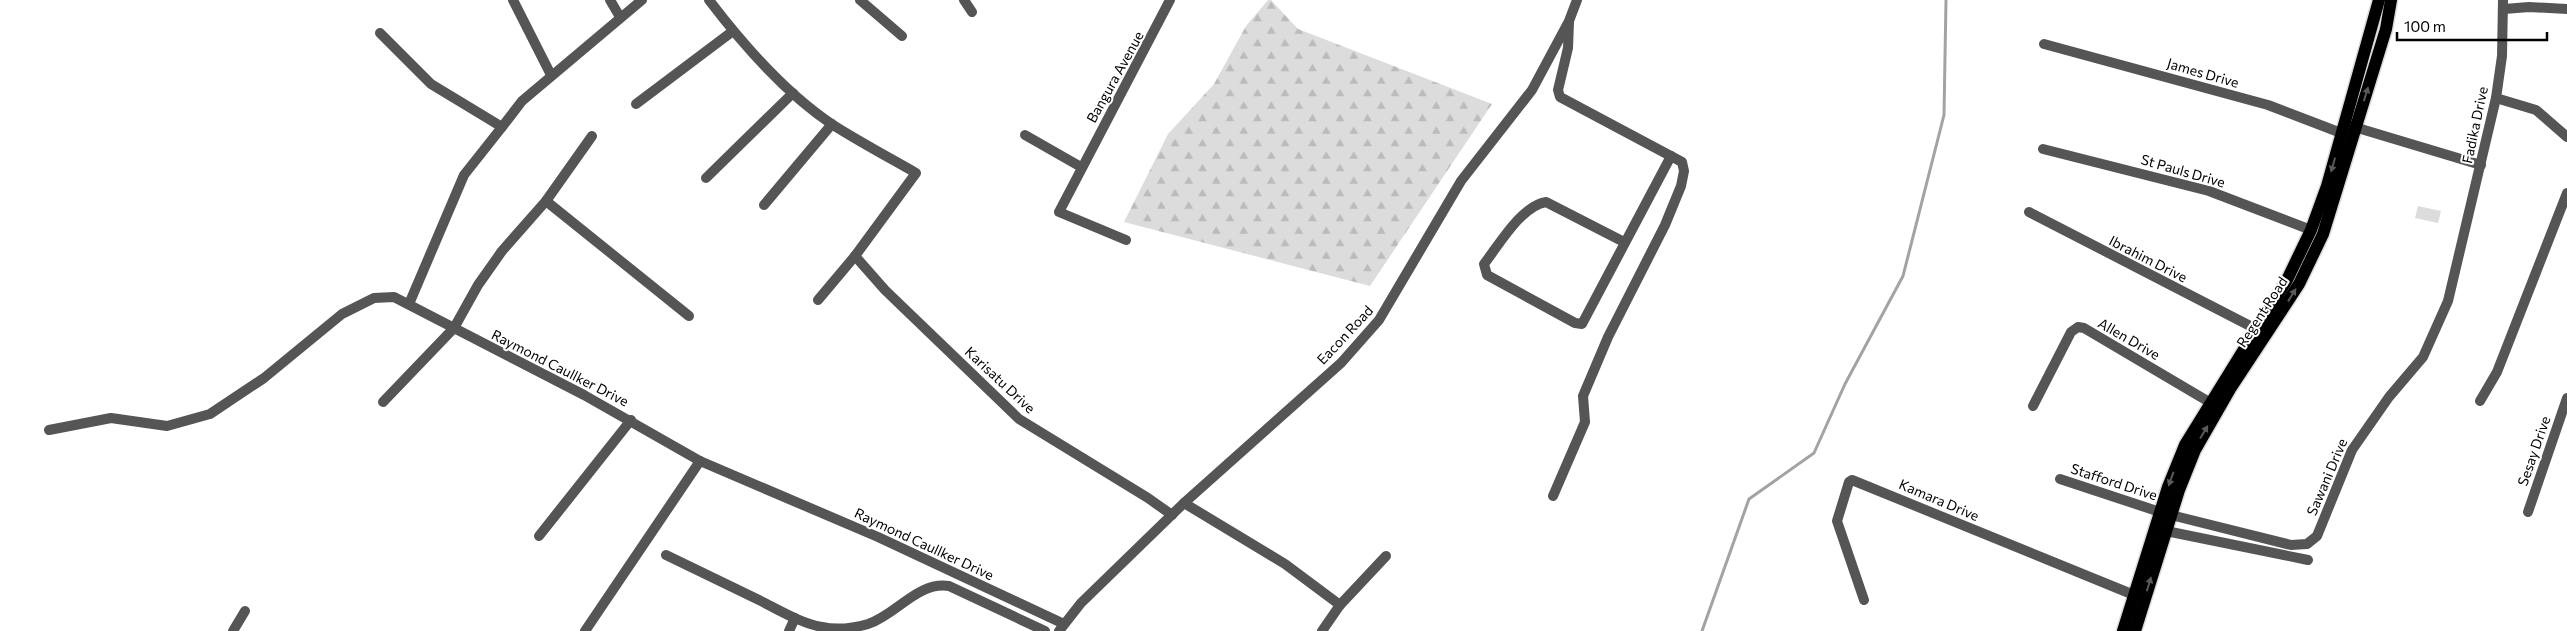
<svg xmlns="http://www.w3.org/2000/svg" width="2567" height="631" viewBox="0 0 2567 631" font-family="Commissioner,sans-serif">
  <defs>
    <pattern id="forest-firs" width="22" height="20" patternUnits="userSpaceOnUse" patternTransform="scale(1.25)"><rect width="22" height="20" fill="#dcdcdc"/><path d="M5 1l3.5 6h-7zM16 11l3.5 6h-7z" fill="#bbb"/></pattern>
  </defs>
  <rect width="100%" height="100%" fill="#fff"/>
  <!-- forest -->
  <polygon fill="url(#forest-firs)" points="1268,0 1271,0 1298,29 1492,104 1370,286 1124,222 1168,134 1214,84 1246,26"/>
  <!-- garden -->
  <polygon fill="#dcdcdc" points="2418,206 2441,211 2438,223 2415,218"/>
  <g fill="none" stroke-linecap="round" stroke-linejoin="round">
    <!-- stream -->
    <polyline stroke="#a3a3a3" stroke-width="3" points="1702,631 1749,499 1814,453 1845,384 1903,276 1944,115 1946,0"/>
    <!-- major casing -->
    <g stroke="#dbdbdb" stroke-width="15">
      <g id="major">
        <polyline points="2123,631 2168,487 2185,445 2287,280 2311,230 2327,186 2379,0"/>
        <polyline points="2135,631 2179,490 2195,450 2230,389 2299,284 2323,234 2386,29 2391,0"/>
      </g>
    </g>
    <!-- minor -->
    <g stroke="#555" stroke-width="10">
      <polyline points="513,0 551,75"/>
      <polyline points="610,0 620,17"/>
      <path d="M709,0C744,46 785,93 833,125C860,142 888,157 916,173L855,256L818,300"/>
      <polyline points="860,0 902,36"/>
      <polyline points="964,0 972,12"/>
      <polyline points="2504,9 2529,7 2567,9"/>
      <polyline points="380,33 431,84 502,127 522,101 642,0"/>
      <polyline points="2044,44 2268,105 2349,136"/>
      <polyline points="2496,98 2536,110 2567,137"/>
      <polyline points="636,104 733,31"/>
      <polyline points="2351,126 2481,165"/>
      <polyline points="1025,135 1081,167"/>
      <polyline points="2043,149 2209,191 2311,230"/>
      <polyline points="706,178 793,93"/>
      <polyline points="546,201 689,316"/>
      <polyline points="764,205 832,124"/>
      <polyline points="2029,212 2256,329"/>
      <polyline points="1126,240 1059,212 1170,0"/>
      <path d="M1624,242L1546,202C1521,206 1499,245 1484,264L1487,275L1575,323L1582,324L1671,156"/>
      <polyline points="855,256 885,290 1019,419 1148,498 1172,515"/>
      <polyline points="409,304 464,175 502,127"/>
      <polyline points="2480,401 2497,372 2567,193"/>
      <polyline points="383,402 454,328 478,285 502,251 546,201 592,136"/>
      <polyline points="2033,406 2071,332 2078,327 2084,328 2216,406"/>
      <polyline points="49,430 111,418 167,426 210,414 264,378 342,314 374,298 394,297 584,395 700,461 878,537 1064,624"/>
      <polyline points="2060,479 2160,512"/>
      <polyline points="1553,496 1585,422 1583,396 1608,337 1665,225 1681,186 1684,171 1682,162 1560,97 1558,90 1568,48 1569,22"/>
      <polyline points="1184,503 1285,564 1340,605"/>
      <polyline points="2528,512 2567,398"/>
      <polyline points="2171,515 2291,545 2307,544 2317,536 2352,450 2389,397 2423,357 2448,301 2496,98 2502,56 2503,0"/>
      <polyline points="2166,531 2308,560"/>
      <polyline points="539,536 631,420"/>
      <path d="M666,555C697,570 728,585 759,600C779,610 800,623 822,627C836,630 854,628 868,624C896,615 918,581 949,586L1045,631"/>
      <polyline points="1864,600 1837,521 1849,482 1852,480 2134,595"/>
      <polyline points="233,631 245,611"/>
      <polyline points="585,631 700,461"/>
      <polyline points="789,631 795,618"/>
      <polyline points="1059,631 1081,603 1184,503 1341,363 1379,320 1461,181 1532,90 1569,21 1577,0"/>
      <polyline points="1322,631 1340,605 1386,556"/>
    </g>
    <!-- major -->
    <use href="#major" stroke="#000" stroke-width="12"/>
  </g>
  <!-- one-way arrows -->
  <defs><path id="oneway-solid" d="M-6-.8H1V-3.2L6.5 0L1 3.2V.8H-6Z" transform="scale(1.25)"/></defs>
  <g fill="#595959">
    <use href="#oneway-solid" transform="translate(2366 94) rotate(-73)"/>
    <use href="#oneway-solid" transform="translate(2333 165) rotate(106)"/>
    <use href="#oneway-solid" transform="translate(2292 295) rotate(-58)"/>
    <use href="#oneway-solid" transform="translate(2204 432) rotate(-59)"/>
    <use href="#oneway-solid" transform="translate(2171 479) rotate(110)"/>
    <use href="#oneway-solid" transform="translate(2149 584) rotate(-73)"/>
  </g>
  <g text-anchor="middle" stroke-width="4" stroke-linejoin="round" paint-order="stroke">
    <!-- street labels -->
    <g font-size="14" fill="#000" stroke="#fff">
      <text transform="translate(2203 73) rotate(16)" y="5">James Drive</text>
      <text transform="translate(1115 77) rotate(-61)" y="5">Bangura Avenue</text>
      <text transform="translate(2475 125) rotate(-78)" y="5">Fadika Drive</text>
      <text transform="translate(2183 171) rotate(16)" y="5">St Pauls Drive</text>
      <text transform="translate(2148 259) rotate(27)" y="5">Ibrahim Drive</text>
      <text transform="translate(2262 312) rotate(-57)" y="5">Regent Road</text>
      <text transform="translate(1345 335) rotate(-47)" y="5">Eacon Road</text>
      <text transform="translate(2129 339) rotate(30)" y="5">Allen Drive</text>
      <text transform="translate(560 368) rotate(27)" y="5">Raymond Caullker Drive</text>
      <text transform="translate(1000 380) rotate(43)" y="5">Karisatu Drive</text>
      <text transform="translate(2534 451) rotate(-71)" y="5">Sesay Drive</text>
      <text transform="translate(2327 477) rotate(-67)" y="5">Sawani Drive</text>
      <text transform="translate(2114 482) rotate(18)" y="5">Stafford Drive</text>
      <text transform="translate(1939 500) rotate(23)" y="5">Kamara Drive</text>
      <text transform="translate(924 544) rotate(25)" y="5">Raymond Caullker Drive</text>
    </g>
  </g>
  <!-- scale -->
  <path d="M2397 32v8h150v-8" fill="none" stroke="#000000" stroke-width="2.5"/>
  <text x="2404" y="32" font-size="15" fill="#000000" stroke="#ffffff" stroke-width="4" paint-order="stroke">100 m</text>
</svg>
